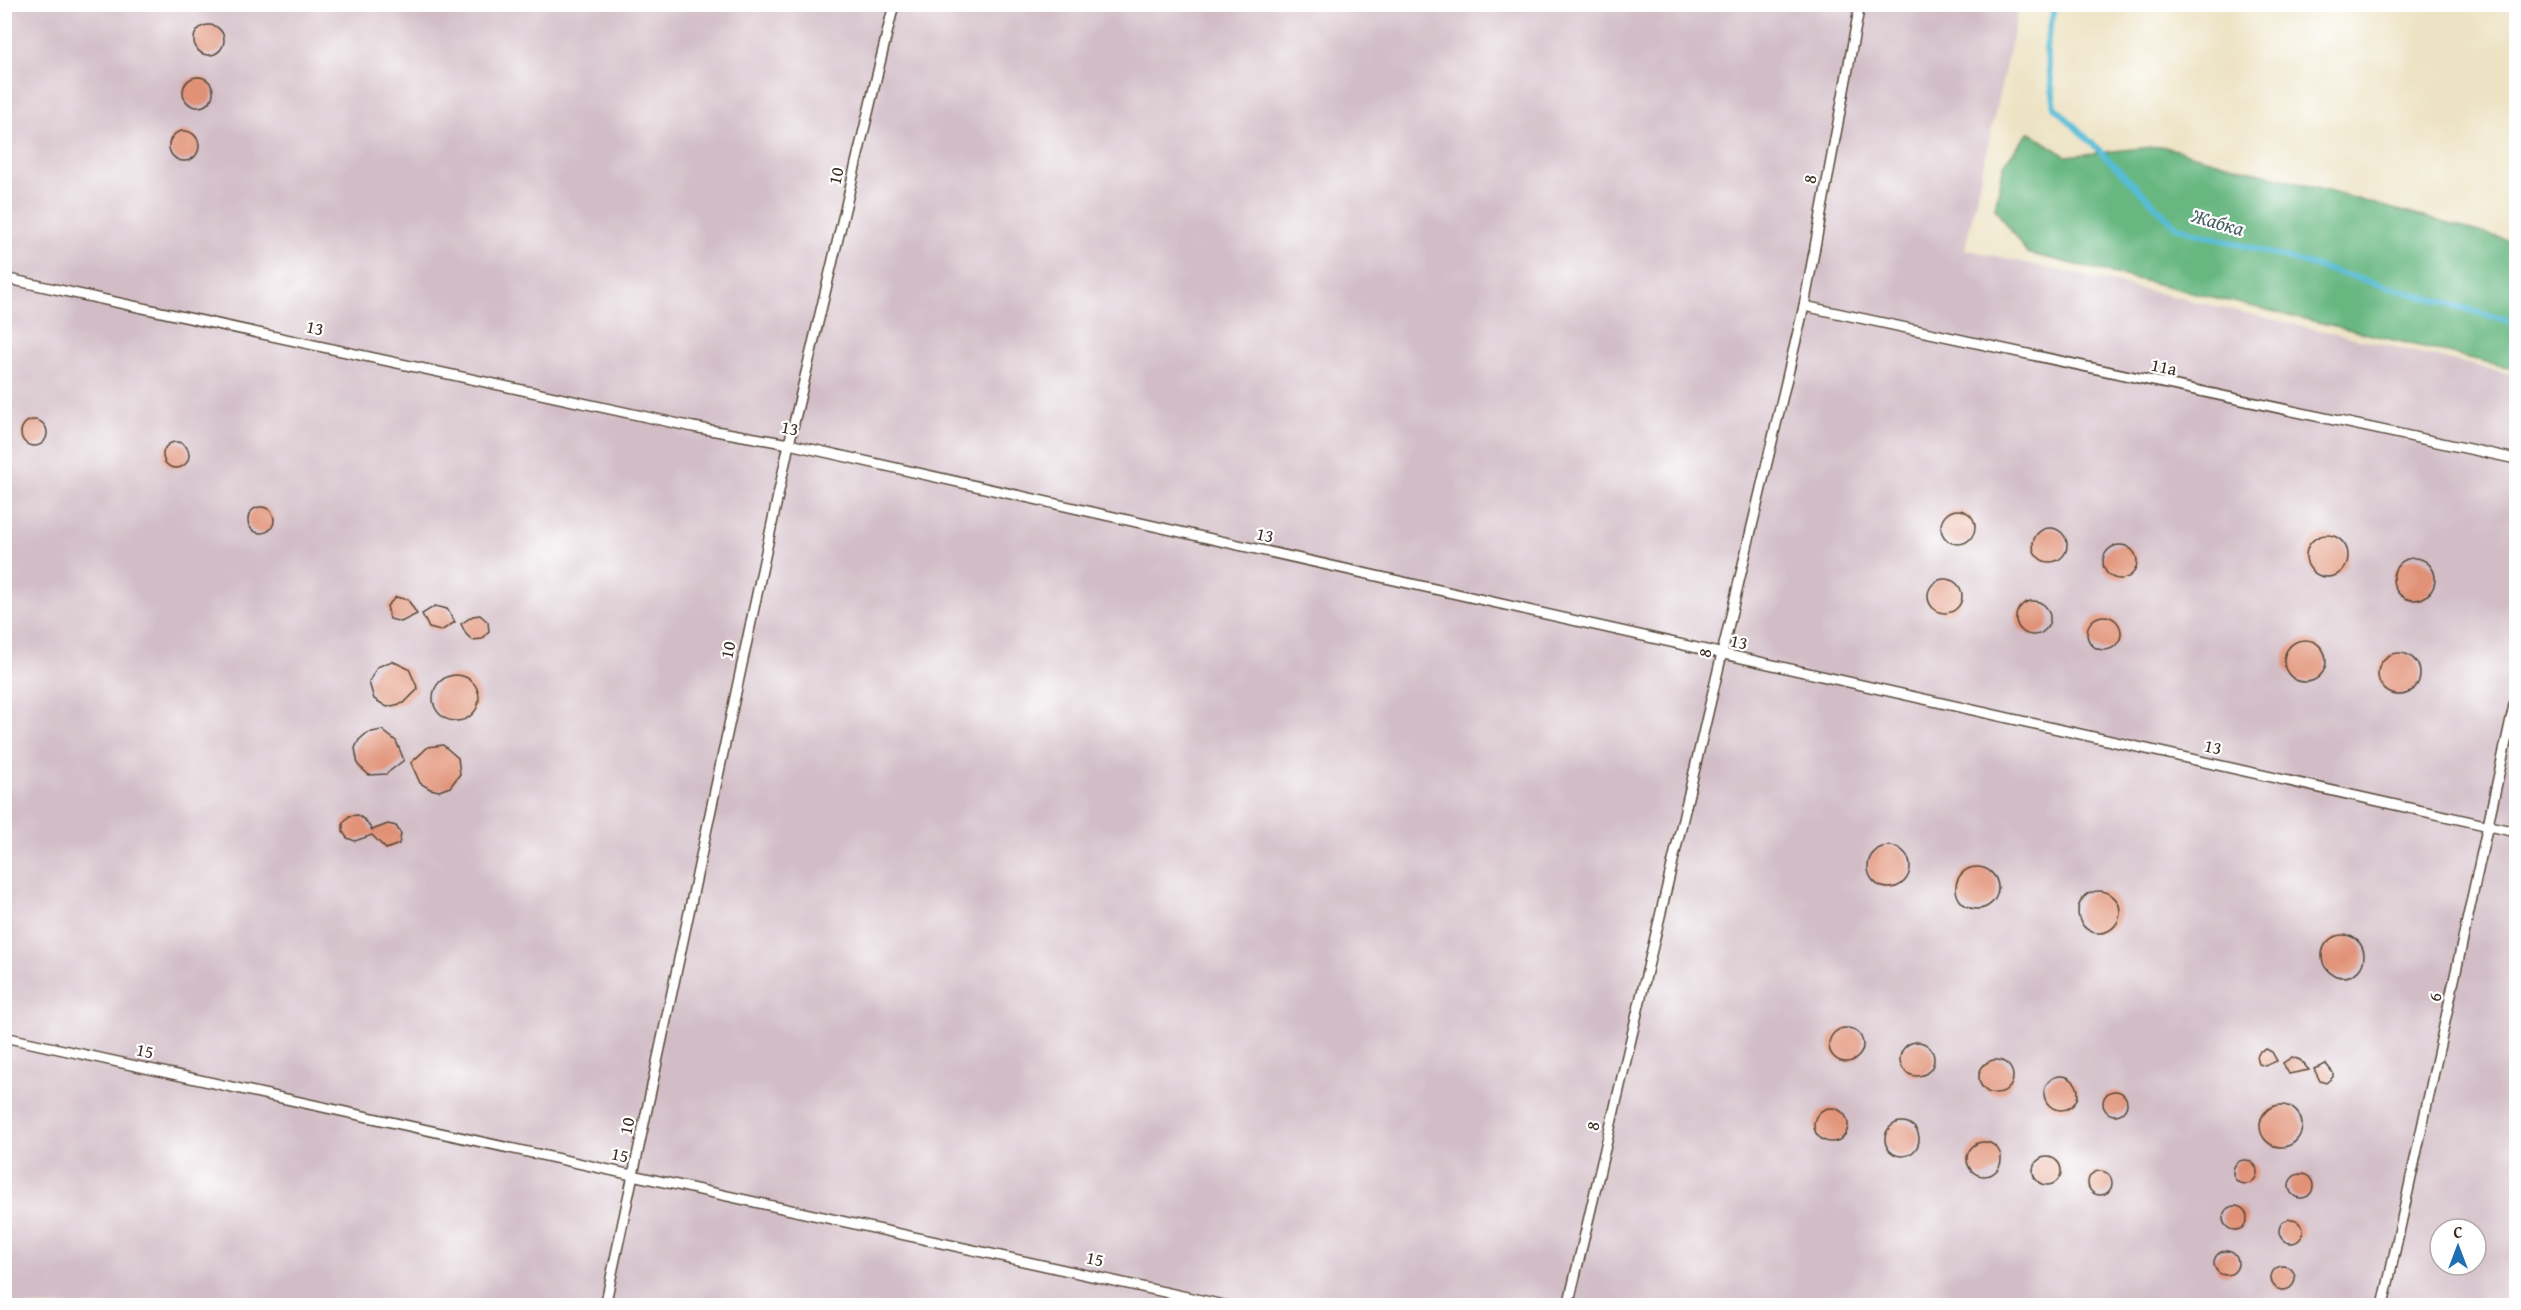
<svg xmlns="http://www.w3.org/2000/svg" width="2521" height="1310" viewBox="0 0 2521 1310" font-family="'Gentium Book Plus',serif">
  <rect width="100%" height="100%" fill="#fff"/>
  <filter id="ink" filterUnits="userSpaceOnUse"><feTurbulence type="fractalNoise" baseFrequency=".0167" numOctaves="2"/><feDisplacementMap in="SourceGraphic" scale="12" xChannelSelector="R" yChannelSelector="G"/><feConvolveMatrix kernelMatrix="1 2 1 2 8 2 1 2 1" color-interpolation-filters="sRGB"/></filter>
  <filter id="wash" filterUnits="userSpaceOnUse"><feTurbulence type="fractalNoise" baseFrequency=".008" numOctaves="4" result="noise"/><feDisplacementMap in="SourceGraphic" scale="24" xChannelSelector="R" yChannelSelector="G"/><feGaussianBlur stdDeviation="1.35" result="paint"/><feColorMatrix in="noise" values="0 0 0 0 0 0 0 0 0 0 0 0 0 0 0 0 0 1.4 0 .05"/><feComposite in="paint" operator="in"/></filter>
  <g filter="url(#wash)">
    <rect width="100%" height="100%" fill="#ede3c4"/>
    <!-- industrial -->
    <path fill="#d2bdc6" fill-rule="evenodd" d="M5,5H2019L1965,249L2516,375V1305L5,1306ZM2440,1229H2476V1265H2440Z"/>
    <!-- forest -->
    <polygon fill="#68b781" stroke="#527050" stroke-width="1.5" points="2029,132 2066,156 2161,146 2516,242 2516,369 2027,253 1995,208 2004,164"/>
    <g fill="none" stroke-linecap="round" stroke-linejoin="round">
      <!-- stream -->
      <polyline stroke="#57bcd5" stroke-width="6" points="2055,4 2046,48 2055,107 2177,227 2516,323"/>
    </g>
    <g id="blocks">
      <!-- building -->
      <g fill="#e19176">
        <circle cx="209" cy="40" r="15"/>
        <circle cx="198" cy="92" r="15"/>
        <circle cx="184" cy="146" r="15"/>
        <circle cx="34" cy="433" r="13"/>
        <circle cx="176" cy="455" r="13"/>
        <circle cx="261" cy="520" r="13"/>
        <circle cx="1958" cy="527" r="17"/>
        <circle cx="2050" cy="545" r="17"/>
        <circle cx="2327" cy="556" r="21"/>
        <circle cx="2120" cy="562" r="17"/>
        <circle cx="2414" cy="579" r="21"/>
        <circle cx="1945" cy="596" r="17"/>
        <polygon points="396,597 408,600 417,614 401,622 390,619 387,606"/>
        <circle cx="2033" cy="618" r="17"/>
        <polygon points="435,606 447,609 455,622 441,631 429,628 422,614"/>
        <polygon points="480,615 488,622 489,632 482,639 472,640 466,634 461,624 473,616"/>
        <circle cx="2104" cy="633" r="17"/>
        <circle cx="2305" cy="661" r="21"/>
        <circle cx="2399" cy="674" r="21"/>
        <polygon points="392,661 409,669 418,689 404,703 387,707 374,699 369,682 377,667"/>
        <circle cx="456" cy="698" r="23"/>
        <polygon points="382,730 396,741 404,760 386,774 369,775 358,765 355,748 359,740 367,733"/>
        <polygon points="443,745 458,758 460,774 450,787 439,791 430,789 420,783 411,763 428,747"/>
        <polygon points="357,815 365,820 372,830 388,824 396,826 401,834 399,844 386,849 372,835 355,841 347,838 343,832 343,823 349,816"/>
        <circle cx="1889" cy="867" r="21"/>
        <circle cx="1977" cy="888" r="21"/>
        <circle cx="2099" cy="912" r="21"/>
        <circle cx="2343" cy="956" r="21"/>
        <circle cx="1846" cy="1045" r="17"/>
        <circle cx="1917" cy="1059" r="17"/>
        <polygon points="2266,1049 2272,1052 2277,1061 2265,1066 2259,1064 2257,1057 2260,1051"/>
        <polygon points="2292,1057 2300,1060 2309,1070 2289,1074 2283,1063"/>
        <circle cx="1996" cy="1077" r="17"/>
        <polygon points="2326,1064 2333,1073 2333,1077 2326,1083 2320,1081 2314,1069"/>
        <circle cx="2061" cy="1093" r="17"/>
        <circle cx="2115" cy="1103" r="12"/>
        <circle cx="2281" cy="1126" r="21"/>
        <circle cx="1831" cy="1125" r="17"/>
        <circle cx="1902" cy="1139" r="17"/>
        <circle cx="1984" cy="1159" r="17"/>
        <circle cx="2047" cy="1171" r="14"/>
        <circle cx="2245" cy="1172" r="12"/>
        <circle cx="2100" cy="1183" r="12"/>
        <circle cx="2301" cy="1186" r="12"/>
        <circle cx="2235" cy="1218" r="12"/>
        <circle cx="2291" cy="1231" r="12"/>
        <circle cx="2226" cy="1263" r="12"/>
        <circle cx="2283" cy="1278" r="12"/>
      </g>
    </g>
  </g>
  <g filter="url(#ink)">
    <use href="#blocks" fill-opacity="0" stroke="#564637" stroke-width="1.5"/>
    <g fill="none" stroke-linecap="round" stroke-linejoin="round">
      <!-- lane casing -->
      <g stroke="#564637" stroke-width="12">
        <g id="lane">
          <polyline points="4,278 693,427 789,444 2516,832"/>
          <polyline points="1804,306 2516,459"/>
          <polyline points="4,1037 1228,1306"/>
          <polyline points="605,1306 789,444 894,4"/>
          <polyline points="1568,1306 1804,306 1860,4"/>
          <polyline points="2383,1306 2516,696"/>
        </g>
      </g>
      <!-- lane -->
      <use href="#lane" stroke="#fff" stroke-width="9"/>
    </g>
  </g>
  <g text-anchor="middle" stroke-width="4.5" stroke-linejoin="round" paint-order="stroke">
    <!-- street labels -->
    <g font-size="18" fill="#3b2a1e" stroke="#fff">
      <text transform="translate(836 176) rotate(-77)" y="6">10</text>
      <text transform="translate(1810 179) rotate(-79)" y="6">8</text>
      <text transform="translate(315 328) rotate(12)" y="6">13</text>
      <text transform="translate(2164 367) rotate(12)" y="6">11a</text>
      <text transform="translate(790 428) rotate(11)" y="6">13</text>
      <text transform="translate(1265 535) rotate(13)" y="6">13</text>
      <text transform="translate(1739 642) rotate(13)" y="6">13</text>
      <text transform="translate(728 650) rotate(-78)" y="6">10</text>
      <text transform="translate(1705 653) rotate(-77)" y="6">8</text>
      <text transform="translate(2213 747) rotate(13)" y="6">13</text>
      <text transform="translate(2435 997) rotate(-78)" y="6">6</text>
      <text transform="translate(145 1051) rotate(12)" y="6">15</text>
      <text transform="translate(627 1126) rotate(-78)" y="6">10</text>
      <text transform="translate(1593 1126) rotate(-77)" y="6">8</text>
      <text transform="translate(620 1155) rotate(12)" y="6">15</text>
      <text transform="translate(1095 1259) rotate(12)" y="6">15</text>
    </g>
    <!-- water labels -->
    <g font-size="20" font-style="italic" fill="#455d5e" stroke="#fff">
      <text transform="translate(2218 222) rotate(16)" y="7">Жабка</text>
    </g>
  </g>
  <!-- margin -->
  <rect width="2521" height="1310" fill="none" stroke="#fff" stroke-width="24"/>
  <!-- north arrow -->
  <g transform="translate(2458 1247)"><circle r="28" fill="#ffffff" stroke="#b1aaa5" stroke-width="1.5"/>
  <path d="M0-4.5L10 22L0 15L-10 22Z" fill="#1f6fb2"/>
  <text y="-9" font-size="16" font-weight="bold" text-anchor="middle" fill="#3b2a1e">С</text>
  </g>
</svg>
